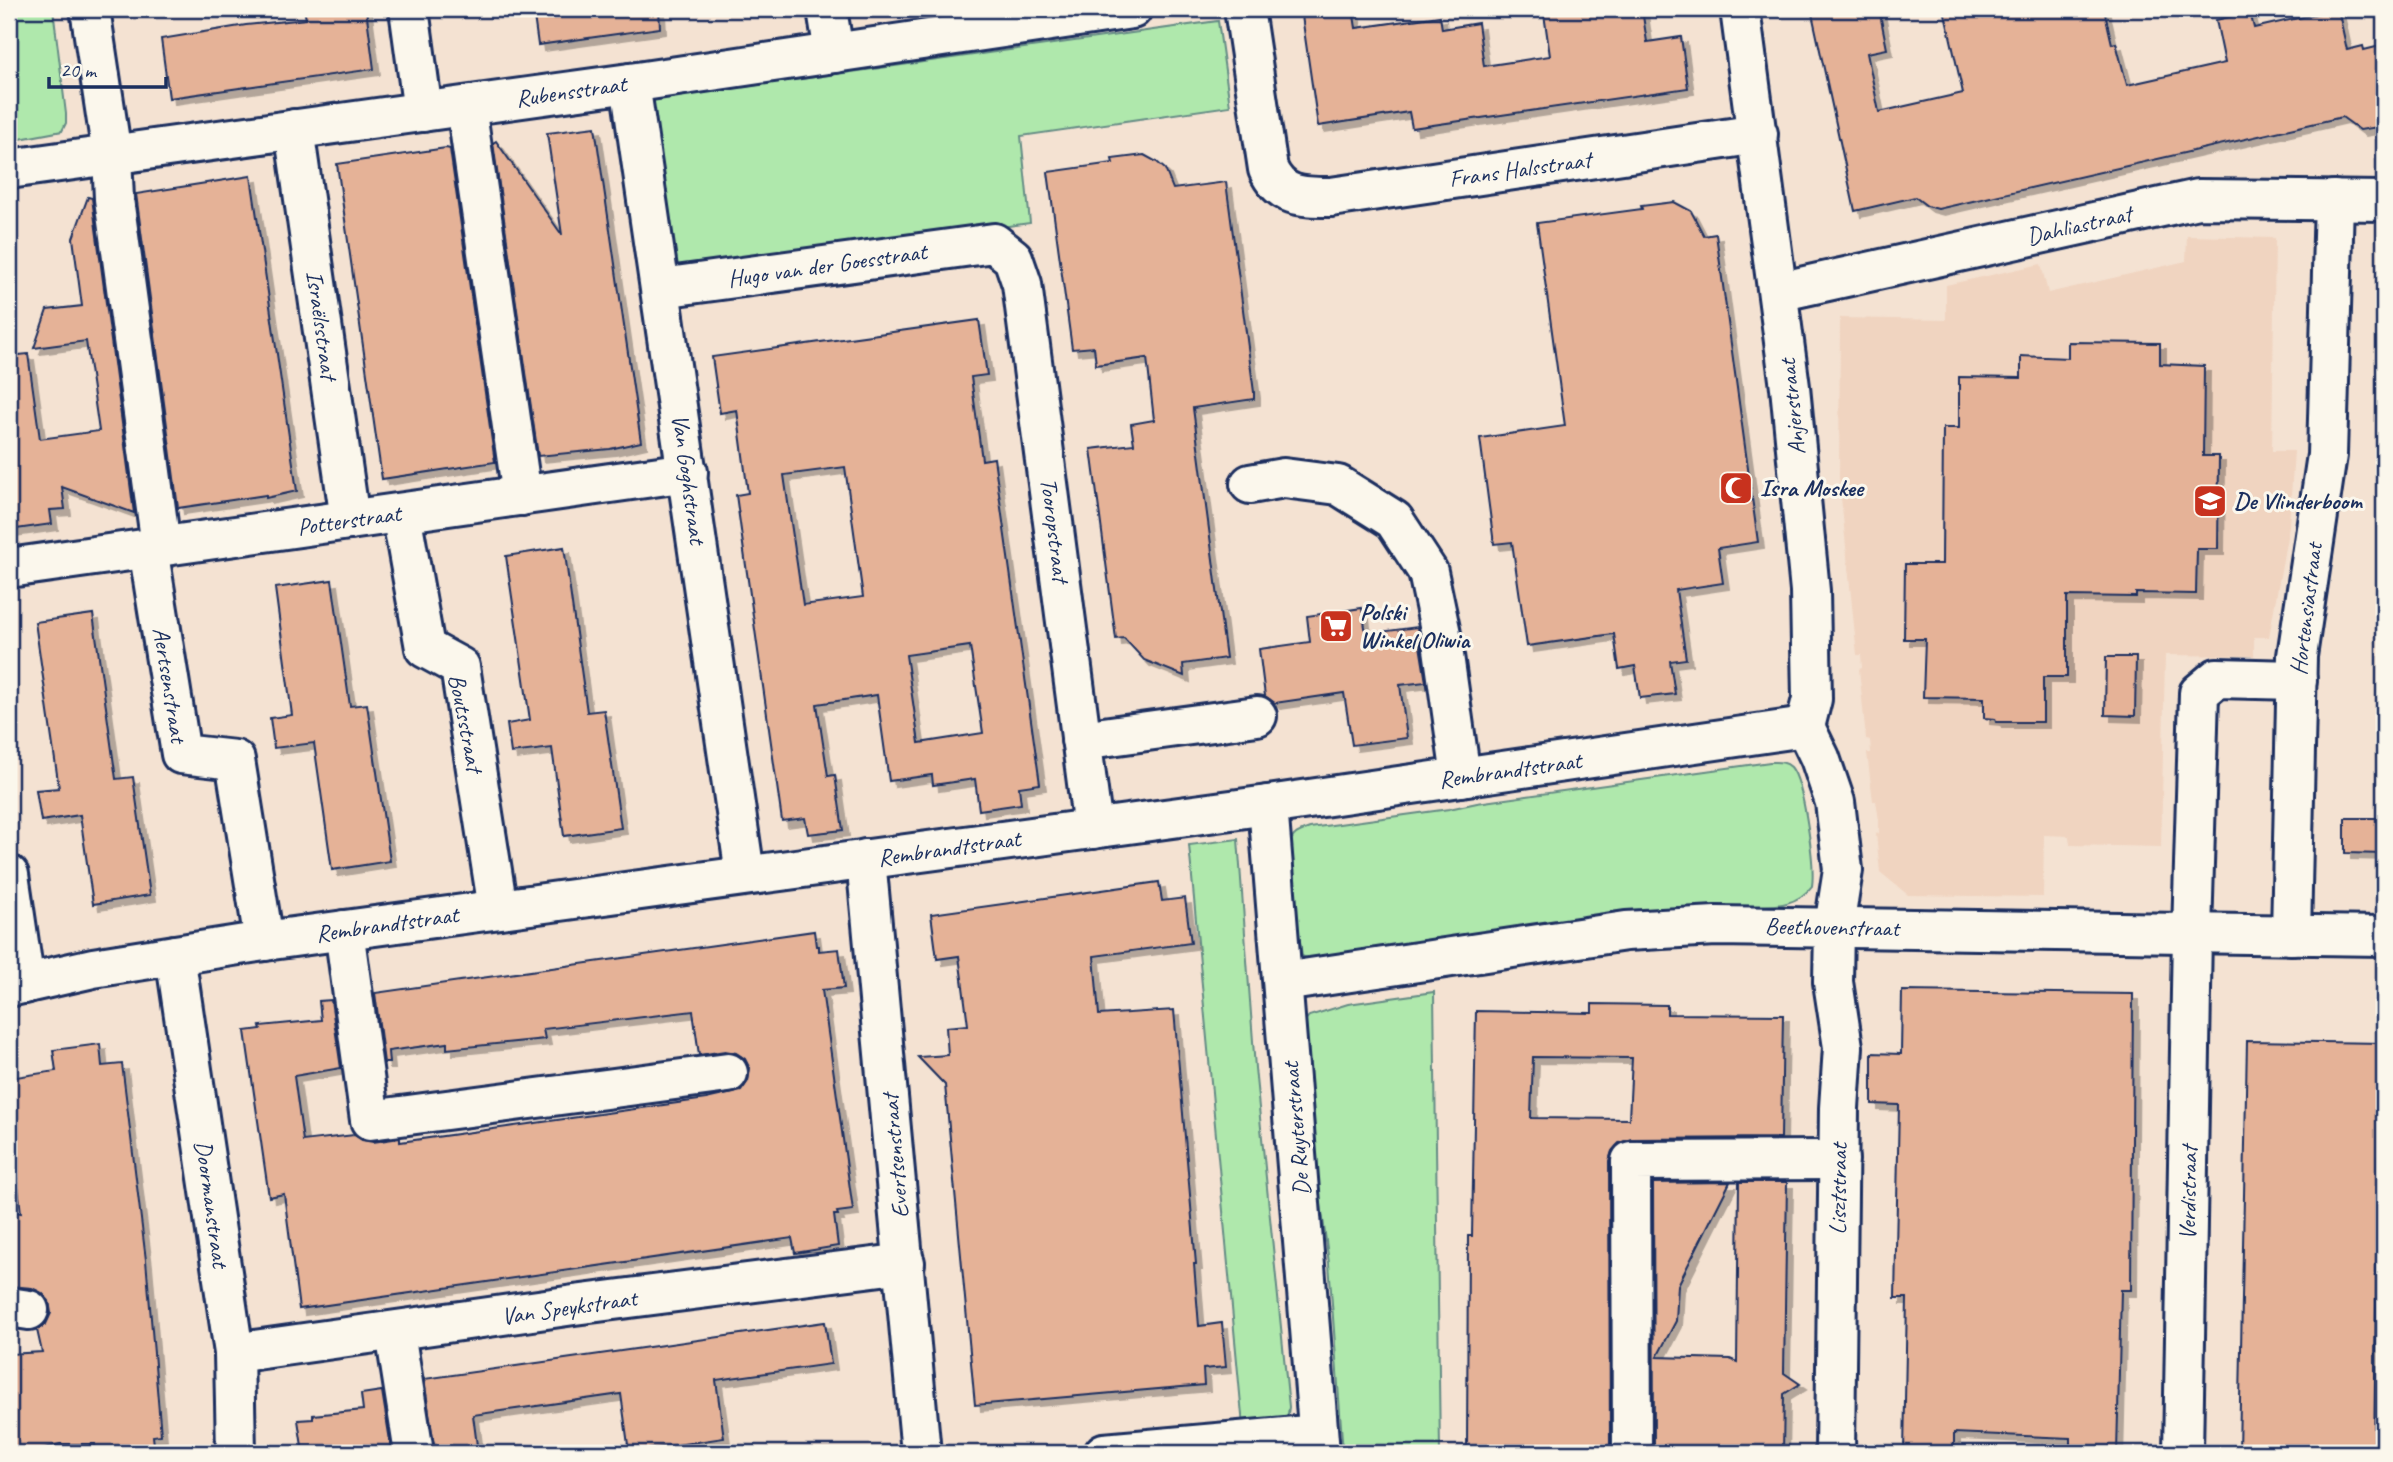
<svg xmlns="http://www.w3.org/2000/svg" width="2393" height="1462" viewBox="0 0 2393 1462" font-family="Caveat,sans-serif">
  <defs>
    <filter id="shadow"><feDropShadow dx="6" dy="6" stdDeviation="0" flood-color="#0004"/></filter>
  </defs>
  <rect width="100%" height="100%" fill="#f4e2d2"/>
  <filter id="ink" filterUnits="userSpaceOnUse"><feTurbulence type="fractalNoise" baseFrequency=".0143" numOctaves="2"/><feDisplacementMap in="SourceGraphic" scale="14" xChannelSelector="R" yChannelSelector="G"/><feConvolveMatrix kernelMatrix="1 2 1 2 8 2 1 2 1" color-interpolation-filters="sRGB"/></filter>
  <g filter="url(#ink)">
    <!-- built -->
    <polygon fill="#f0d4c0" points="2187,236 2275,238 2272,451 2294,451 2289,526 2269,637 2254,637 2254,656 2165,655 2161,847 2070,845 2069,836 2044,835 2043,897 1908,895 1880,872 1876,834 1879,833 1879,820 1876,801 1873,801 1867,753 1871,753 1870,740 1866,739 1859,669 1862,668 1861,655 1857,655 1839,478 1840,318 1946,320 1946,285 2041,264 2048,293 2186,261"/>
    <!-- green -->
    <g fill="#afe8ac" stroke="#658c85" stroke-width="2">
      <polygon points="9,9 53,9 66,114 66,123 62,131 9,141"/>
      <polygon points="1218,21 1230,106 1021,136 1030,223 677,273 650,100"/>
      <path d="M1770,762C1778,762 1785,761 1791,767C1804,782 1815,866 1812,886C1792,912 1763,904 1735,907L1322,959L1306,958L1302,956L1292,887L1290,846C1291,834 1299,832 1310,828L1449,809L1477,803Z"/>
      <polygon points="1238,839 1255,1068 1289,1407 1288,1414 1284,1418 1243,1426 1189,845"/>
      <polygon points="1434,992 1440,1453 1343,1453 1329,1263 1317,1175 1305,1021 1309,1016 1348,1004"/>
    </g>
    <!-- building -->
    <g fill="#e5b297" stroke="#1b2f5e" stroke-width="2" fill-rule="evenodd" filter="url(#shadow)">
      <polygon points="304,9 366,9 374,69 169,98 161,39 246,25 306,19"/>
      <polygon points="533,9 659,9 660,28 538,45"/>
      <polygon points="1301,9 1353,9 1356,28 1440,16 1442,29 1478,23 1484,66 1550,56 1544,14 1551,13 1551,9 1642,9 1647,42 1681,37 1688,88 1412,128 1409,112 1318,126"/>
      <polygon points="1811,9 1879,9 1887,49 1867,53 1879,112 1963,93 1944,9 2104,9 2112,44 2116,43 2127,85 2225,63 2216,20 2250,12 2254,28 2338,9 2347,50 2363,46 2364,50 2384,45 2384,126 2360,130 2342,117 1938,209 1927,206 1915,197 1855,211"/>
      <polygon points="595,127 641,442 610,449 538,456 493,143 496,141 562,235 547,133"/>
      <polygon points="446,148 450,149 495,462 382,479 337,164"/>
      <polygon points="1144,155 1157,162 1165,169 1173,189 1226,182 1254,392 1254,399 1193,408 1226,658 1183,664 1184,676 1144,660 1124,638 1116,639 1091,449 1134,444 1131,424 1154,420 1147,358 1096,365 1094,347 1072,349 1048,172 1113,163 1112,159"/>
      <polygon points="251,176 297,491 266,498 266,495 178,508 136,194"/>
      <polygon points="88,197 92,198 134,513 62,487 65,509 50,510 52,524 9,530 9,356 28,354 40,439 99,431 86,341 34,348 47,310 82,306 73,238"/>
      <polygon points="1674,202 1691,211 1704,236 1716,234 1758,542 1718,548 1723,583 1676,590 1686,659 1670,661 1675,694 1640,698 1635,666 1619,669 1614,634 1527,646 1512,542 1494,544 1480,438 1565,426 1537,223 1642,209 1641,206"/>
      <path d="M979,320L987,375L971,377L982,460L994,458L1040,784L1019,787L1021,804L979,810L975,779L933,785L932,775L889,781L877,695L817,704L828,776L835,775L843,830L808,834L805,818L782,821L736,495L748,493L737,410L720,413L712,357ZM845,467L863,597L803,605L784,475ZM970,646L983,733L919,743L906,655Z"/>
      <polygon points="2068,342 2160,343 2160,364 2204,366 2203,456 2219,456 2218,549 2197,549 2196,594 2136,593 2136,597 2067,596 2067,677 2043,677 2043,722 1996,722 1995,719 1984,718 1984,698 1923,697 1925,639 1904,639 1905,564 1942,564 1943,428 1959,428 1959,377 2021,378 2021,356 2068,358"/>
      <polygon points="564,547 587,712 604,710 621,828 564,836 552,748 511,753 507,724 530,720 506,556"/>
      <polygon points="332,580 350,706 367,704 390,861 332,870 314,743 274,748 270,718 292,715 275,588"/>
      <polygon points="1362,608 1366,634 1417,627 1426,682 1400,685 1407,738 1352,745 1344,693 1275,703 1265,696 1259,649 1310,642 1307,616"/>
      <polygon points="93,614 116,779 133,777 150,895 93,904 80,815 41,821 36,790 59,788 35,622"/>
      <polygon points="2106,657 2136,657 2135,716 2105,715"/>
      <polygon points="2345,818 2384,818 2384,854 2345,853"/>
      <polygon points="1159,882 1162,901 1185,898 1191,943 1094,956 1099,1015 1174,1010 1196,1264 1194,1264 1199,1326 1222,1323 1226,1367 1203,1369 1204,1385 975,1405 945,1085 918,1057 948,1055 946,1027 968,1025 959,956 937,959 931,914"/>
      <polygon points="814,931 816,946 819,946 819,951 839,949 844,988 822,990 853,1210 837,1212 838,1215 834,1215 838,1246 795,1253 792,1238 299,1309 284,1194 269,1197 245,1031 261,1029 260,1026 321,1020 319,1001 331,1000 341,1068 294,1076 303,1141 354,1135 362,1140 373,1142 400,1138 400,1142 706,1099 741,1091 748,1081 750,1069 745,1059 736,1053 725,1051 699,1055 693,1011 543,1029 545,1039 447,1049 447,1043 388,1051 389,1063 384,1063 375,993"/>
      <polygon points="1902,991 2133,994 2131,1290 2121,1290 2117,1453 2070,1453 2070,1438 1954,1433 1954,1453 1904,1453 1907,1298 1895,1298 1899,1105 1872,1104 1872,1053 1901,1054"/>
      <path d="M1592,1004L1667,1005V1014L1783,1015L1781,1138L1631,1139L1619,1143L1612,1151L1609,1161L1610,1450L1603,1453H1467L1468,1236H1472L1476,1011L1592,1013ZM1533,1057L1632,1058L1629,1119L1531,1118Z"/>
      <polygon points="2247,1041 2384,1043 2384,1156 2378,1156 2374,1453 2239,1453"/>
      <polygon points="100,1044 102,1066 122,1064 146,1260 161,1435 153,1436 155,1453 96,1453 95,1444 60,1444 25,1453 9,1453 9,1354 42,1352 37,1330 46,1324 51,1313 49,1301 42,1293 32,1288 9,1286 9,1211 21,1213 9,1109 9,1078 56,1071 53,1050"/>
      <polygon points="1730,1182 1678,1285 1676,1321 1657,1357 1730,1359 1737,1362 1739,1182 1787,1182 1784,1373 1800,1384 1784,1394 1783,1453 1654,1453 1653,1183"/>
      <polygon points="825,1322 831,1364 716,1380 724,1438 629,1452 621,1394 473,1415 478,1453 435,1453 424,1379"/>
      <polygon points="382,1391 392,1453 303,1453 298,1420 313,1419 313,1415 363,1410 361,1394"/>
    </g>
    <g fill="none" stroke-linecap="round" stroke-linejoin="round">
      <!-- minor casing -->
      <g stroke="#1b2f5e" stroke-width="44">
        <g id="minor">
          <polyline points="90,9 112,155 114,199 161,546"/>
          <polyline points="409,9 423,112"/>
          <polyline points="827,9 834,53"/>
          <path d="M1244,9L1268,169C1281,198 1303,197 1331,197L1758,134"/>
          <polyline points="1740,9 1790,387 1810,591 1812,699 1805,727 1820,758 1835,802 1843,870 1834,927 1833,982 1843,1047 1839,1108 1835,1453"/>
          <polyline points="630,83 745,874"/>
          <polyline points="466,106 522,496"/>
          <polyline points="294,129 350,520"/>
          <polyline points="9,169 630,83 1132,9"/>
          <polyline points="661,288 994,243 1013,258 1022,284 1093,829"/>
          <polyline points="1778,292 2198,199 2384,201"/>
          <polyline points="1250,484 1284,478 1338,485 1394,520 1428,572 1441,634 1461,777"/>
          <polyline points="401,513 425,648 460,667 498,909"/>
          <polyline points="148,548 181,754 235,760 264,941"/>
          <polyline points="9,568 688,472"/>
          <polyline points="1081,740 1257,716"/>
          <polyline points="1268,805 1320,1453"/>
          <polyline points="866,859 921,1453"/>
          <polyline points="9,875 25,984"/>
          <polyline points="344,930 370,1120 728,1073"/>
          <polyline points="2291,935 2297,656 2327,455 2334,200"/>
          <polyline points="175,955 234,1353 236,1453"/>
          <polyline points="1283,982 1626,931 1716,926 2384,936"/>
          <polyline points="9,987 93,968 264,941 1268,805 1805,727"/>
          <polyline points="9,1307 29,1310"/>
          <polyline points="395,1332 414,1453"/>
          <polyline points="234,1353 574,1305 905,1263"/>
          <polyline points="1104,1453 1318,1434"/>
          <polyline points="1632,1453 1631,1161 1839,1160"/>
          <polyline points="2183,1453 2192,933 2199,693 2217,678 2297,680"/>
        </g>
      </g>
      <!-- minor -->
      <use href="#minor" stroke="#fbf7ec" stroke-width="38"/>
    </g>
  </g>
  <!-- icons -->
  <defs>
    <g id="mosque-square" transform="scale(1.75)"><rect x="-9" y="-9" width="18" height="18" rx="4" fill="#c8321e" stroke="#fbf7ec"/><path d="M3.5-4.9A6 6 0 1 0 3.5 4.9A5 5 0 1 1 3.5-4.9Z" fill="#fff"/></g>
    <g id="school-square" transform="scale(1.75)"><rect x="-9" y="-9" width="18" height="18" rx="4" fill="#c8321e" stroke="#fbf7ec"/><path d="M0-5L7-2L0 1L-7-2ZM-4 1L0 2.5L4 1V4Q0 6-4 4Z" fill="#fff"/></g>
    <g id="supermarket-square" transform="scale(1.75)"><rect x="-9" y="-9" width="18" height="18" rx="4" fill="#c8321e" stroke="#fbf7ec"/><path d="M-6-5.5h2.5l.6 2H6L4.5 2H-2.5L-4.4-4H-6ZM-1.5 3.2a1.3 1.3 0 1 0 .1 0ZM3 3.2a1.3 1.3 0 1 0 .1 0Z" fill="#fff"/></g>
  </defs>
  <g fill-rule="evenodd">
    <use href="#mosque-square" x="1736" y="488"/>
    <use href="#school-square" x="2210" y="501"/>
    <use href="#supermarket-square" x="1336" y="626"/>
  </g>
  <g text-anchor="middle" stroke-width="6" stroke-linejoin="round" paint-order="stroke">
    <!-- street labels -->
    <g font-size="24" fill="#1b2f5e" stroke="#fbf7ec">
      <text transform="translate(571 91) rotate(-8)" y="8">Rubensstraat</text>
      <text transform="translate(1520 169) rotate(-8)" y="8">Frans Halsstraat</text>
      <text transform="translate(2079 225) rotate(-13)" y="8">Dahliastraat</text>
      <text transform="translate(827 265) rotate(-8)" y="8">Hugo van der Goesstraat</text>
      <text transform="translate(322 325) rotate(82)" y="8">Israëlsstraat</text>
      <text transform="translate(1792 407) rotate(-96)" y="8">Anjerstraat</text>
      <text transform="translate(689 479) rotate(82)" y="8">Van Goghstraat</text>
      <text transform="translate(349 520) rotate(-8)" y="8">Potterstraat</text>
      <text transform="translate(1055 530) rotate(83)" y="8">Tooropstraat</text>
      <text transform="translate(2306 609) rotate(-83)" y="8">Hortensiastraat</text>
      <text transform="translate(170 685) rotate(81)" y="8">Aertsenstraat</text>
      <text transform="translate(466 723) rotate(79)" y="8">Boutsstraat</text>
      <text transform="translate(1510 770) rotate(-8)" y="8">Rembrandtstraat</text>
      <text transform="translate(949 848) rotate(-8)" y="8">Rembrandtstraat</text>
      <text transform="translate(387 924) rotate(-8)" y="8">Rembrandtstraat</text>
      <text transform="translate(1832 927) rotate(1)" y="8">Beethovenstraat</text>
      <text transform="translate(1296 1129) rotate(-95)" y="8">De Ruyterstraat</text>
      <text transform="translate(895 1156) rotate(-95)" y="8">Evertsenstraat</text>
      <text transform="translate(1838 1189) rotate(-89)" y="8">Lisztstraat</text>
      <text transform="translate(2188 1193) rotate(-89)" y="8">Verdistraat</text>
      <text transform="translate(212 1204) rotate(82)" y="8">Doormanstraat</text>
      <text transform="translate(569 1307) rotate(-8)" y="8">Van Speykstraat</text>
    </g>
    <!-- poi labels -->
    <g font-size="24" font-weight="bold" fill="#1b2f5e" stroke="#fbf7ec" text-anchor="start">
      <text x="1760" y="496">Isra Moskee</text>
      <text x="2234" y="509">De Vlinderboom</text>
      <text x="1360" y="620">Polski<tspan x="1360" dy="28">Winkel Oliwia</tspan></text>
    </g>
  </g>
  <!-- margin -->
  <rect width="2393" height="1462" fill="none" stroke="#fbf7ec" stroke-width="35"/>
  <rect x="18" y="18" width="2358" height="1427" fill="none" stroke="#1b2f5e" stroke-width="2.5" filter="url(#ink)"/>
  <!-- scale -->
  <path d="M49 77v10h117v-10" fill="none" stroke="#1b2f5e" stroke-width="3.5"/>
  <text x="60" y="77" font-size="21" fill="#1b2f5e" stroke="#fbf7ec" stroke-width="5" paint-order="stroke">20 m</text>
</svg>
